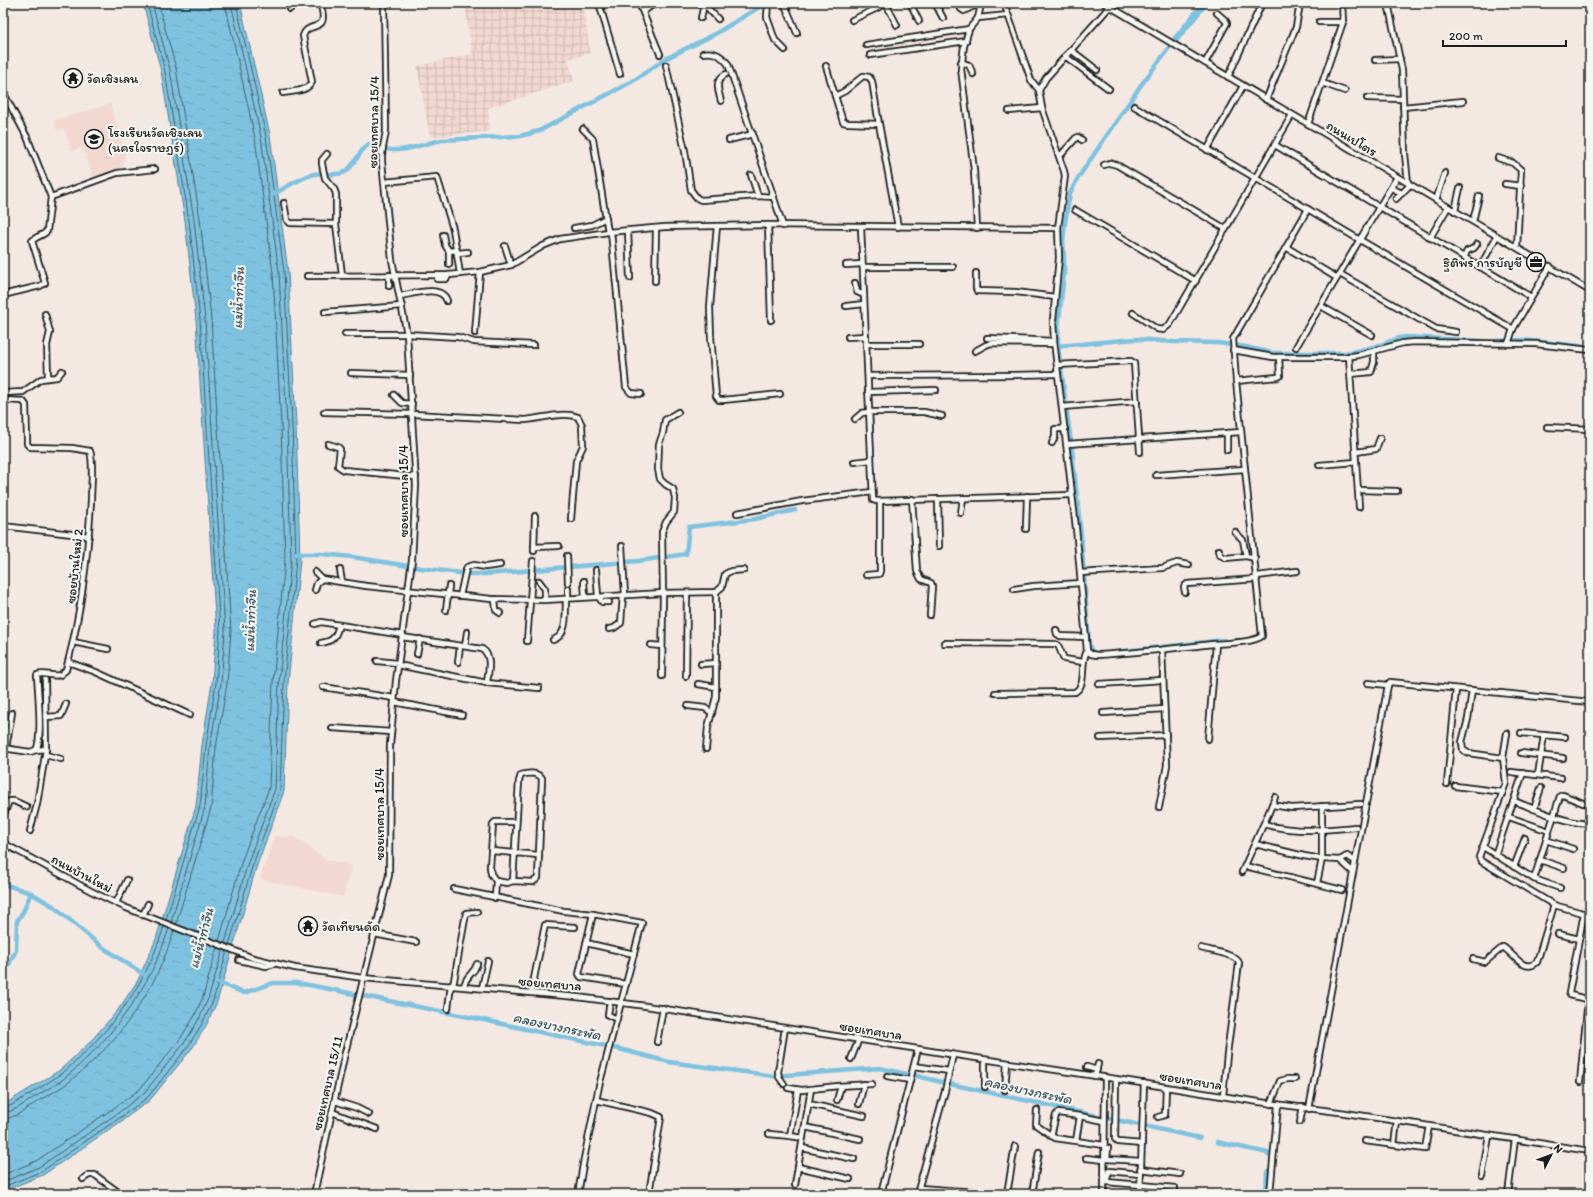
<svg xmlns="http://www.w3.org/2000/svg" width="1593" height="1197" viewBox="0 0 1593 1197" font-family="Itim,'Playpen Sans Thai',sans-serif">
  <defs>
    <pattern id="industrial-grid" width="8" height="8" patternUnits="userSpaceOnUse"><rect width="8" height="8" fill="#f2d8d1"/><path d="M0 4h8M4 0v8" fill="none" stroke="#cfb9b3"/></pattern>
    <pattern id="water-ripples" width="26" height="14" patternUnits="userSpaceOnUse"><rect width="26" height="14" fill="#7fc2df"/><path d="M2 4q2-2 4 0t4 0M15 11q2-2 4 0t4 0" fill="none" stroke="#6da6bf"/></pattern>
  </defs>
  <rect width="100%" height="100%" fill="#f4e8e3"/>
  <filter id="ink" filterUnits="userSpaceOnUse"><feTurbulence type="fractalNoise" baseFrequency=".025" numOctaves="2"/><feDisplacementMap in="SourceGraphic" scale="8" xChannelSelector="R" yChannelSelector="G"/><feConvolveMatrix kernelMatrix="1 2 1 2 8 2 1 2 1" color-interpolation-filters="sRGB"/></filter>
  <g filter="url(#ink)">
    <!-- built -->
    <g fill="#f2d8d1">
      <polygon points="110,104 125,154 123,167 93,178 83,147 71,151 64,129 57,130 54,120"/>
      <polygon points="274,836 295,837 327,860 352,865 343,897 260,879"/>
    </g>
    <!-- industrial -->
    <polygon fill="url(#industrial-grid)" points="465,3 583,3 590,53 568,59 574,81 488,108 490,131 430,137 417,66 472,54"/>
    <!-- water -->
    <polygon fill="url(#water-ripples)" stroke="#578091" points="143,3 240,3 270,135 288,272 296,424 300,560 288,683 284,791 257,865 217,1002 207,1024 193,1047 150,1100 123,1120 43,1175 3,1191 3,1105 60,1070 89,1043 118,1010 138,980 156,939 196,806 202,745 212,683 216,631 196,320 185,221 161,71"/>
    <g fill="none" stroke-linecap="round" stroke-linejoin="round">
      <!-- shore -->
      <g stroke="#445e6a" stroke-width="1">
        <polyline points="147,3 165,71 189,220 200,320 220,631 216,683 206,746 200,806 166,920"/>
        <polyline points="152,3 170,70 194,220 205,320 225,631 221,684 210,746 205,807 171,922"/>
        <polyline points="158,3 176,68 200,219 211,319 231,631 227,684 216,747 211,808 176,924"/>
        <polyline points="219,941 242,860 269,788 273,682 285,560 281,425 273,273 255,138 225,3"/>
        <polyline points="225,943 248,862 275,789 279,682 291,560 287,425 279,273 261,137 231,3"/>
        <polyline points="229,945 253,864 280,790 284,682 296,560 292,424 284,272 266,136 236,3"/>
        <path d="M3,1108L12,1105C28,1095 45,1085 61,1074C68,1069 75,1062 81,1056C119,1020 149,977 164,926"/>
        <path d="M3,1113C15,1112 28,1101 38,1095C47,1089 58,1084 66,1077C113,1037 151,987 169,928"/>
        <path d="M3,1119C16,1118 28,1108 38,1101C48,1095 60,1089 69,1082C118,1043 157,990 174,930"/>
        <polyline points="3,1175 36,1161 114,1108 140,1089 180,1039 194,1017 203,997 217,947"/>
        <polyline points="3,1182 39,1167 118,1113 144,1093 185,1042 199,1019 208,999 223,950"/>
        <polyline points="3,1187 42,1171 121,1117 148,1097 189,1045 203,1022 213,1001 227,951"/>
      </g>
      <!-- canal -->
      <g stroke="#7fc2df" stroke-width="4.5">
        <path d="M272,195C285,188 299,178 314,174C324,172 335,177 345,172C356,165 358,151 369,144C377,144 385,150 393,150C410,151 425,143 442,140L520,136L539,131L633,81L665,59L715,34L766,3"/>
        <polyline points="1496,341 1523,340 1590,347"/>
        <polyline points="1058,346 1135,339 1174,342 1218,343 1246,347 1272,353 1347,353 1374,347 1399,338 1407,337 1482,341"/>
        <polyline points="294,554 322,554 352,557 421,568 468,574 487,574 638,561 686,554 689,527 755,519 795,510"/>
        <polyline points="1116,652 1224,640"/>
        <polyline points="1098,653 1095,653 1091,650 1089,644 1081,536 1072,450 1058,346 1058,328 1064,273 1064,254 1063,241 1065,222 1070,193 1078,178 1141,85 1175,40"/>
        <polyline points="3,884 31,893 53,906 102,947 145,975"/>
        <polyline points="3,976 16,950 17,921 23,912 31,893"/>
        <polyline points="216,982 244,993 273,983 296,983 309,985 479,1019 619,1049 669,1062 774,1076 880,1068 911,1075"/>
        <polyline points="913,1075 945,1083"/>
        <polyline points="950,1084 1102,1117"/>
        <polyline points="1107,1118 1200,1138"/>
        <polyline points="1217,1142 1268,1153 1268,1155"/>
        <polyline points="1266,1194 1267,1172"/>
      </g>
      <!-- river -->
      <polyline stroke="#7fc2df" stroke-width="7" points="1175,40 1205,3"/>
      <!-- minor casing -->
      <g stroke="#1c1c1c" stroke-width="8">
        <g id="minor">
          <polyline points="289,3 290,9"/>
          <polyline points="599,3 620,74"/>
          <polyline points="639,3 660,54"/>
          <polyline points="703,3 718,19"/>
          <polyline points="768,3 767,17 775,40 785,50"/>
          <polyline points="784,3 797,33"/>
          <polyline points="910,3 919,21"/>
          <polyline points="935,3 943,18"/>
          <polyline points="958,3 961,9 964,11 974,6 978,6 980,9 978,18"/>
          <polyline points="1004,3 1031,80 1039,90"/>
          <polyline points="1104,3 1590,291"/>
          <path d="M1113,3L1046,78L1039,90L1042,108L1064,171L1065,176L1058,228L1059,258L1053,320L1054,341L1076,528L1087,651L1091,654L1097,655C1136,653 1175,648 1214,644C1226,643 1253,643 1262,636L1236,381L1233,339L1308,209"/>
          <polyline points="1388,3 1402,70 1405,154 1408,183"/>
          <polyline points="886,4 897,25"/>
          <polyline points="643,12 655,3"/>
          <polyline points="701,18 703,9 702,3"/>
          <polyline points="852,20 888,3"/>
          <polyline points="1319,22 1343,22"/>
          <polyline points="866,45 969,29"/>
          <polyline points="1071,50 1097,70"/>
          <path d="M703,53C714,51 721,55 728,64L772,192L783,226"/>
          <polyline points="870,55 966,41"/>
          <polyline points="1065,56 1109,89"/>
          <polyline points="1375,60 1400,59"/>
          <polyline points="961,62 969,65 973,74"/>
          <polyline points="1205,63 1227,23 1225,20 1217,13"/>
          <polyline points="666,65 685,151 691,190 697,198 701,200 758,196 774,197"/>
          <polyline points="826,66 843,122 848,123 879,124 898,227"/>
          <polyline points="1228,77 1262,3"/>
          <polyline points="1322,83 1345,91"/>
          <path d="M3,92L27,137L51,197L47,231C43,236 36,236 32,241L45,283L40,286L3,295"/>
          <path d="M283,93C293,91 307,92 312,82L303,36C308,19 331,36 320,3"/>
          <polyline points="835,96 845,91 863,76 869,77 872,81 879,124"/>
          <polyline points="1367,98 1403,99"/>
          <polyline points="1266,100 1296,27 1300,3"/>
          <path d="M721,101C718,90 714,80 726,74"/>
          <polyline points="1134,106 1360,240 1513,329"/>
          <polyline points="1403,107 1463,101"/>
          <polyline points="1009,111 1042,108"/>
          <polyline points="1308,124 1341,28 1343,22 1342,3"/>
          <polyline points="583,129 593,139 608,232"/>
          <polyline points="729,140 753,134"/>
          <polyline points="1275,145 1531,297"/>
          <polyline points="1207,150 1243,86"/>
          <polyline points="327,154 322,160 322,164 325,178 334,189 336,194 336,224 342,275"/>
          <polyline points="1060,156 1076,138 1078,137 1082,140"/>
          <polyline points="1498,158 1513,163 1521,170 1517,247"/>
          <polyline points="1104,165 1110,163 1117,165 1226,229"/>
          <polyline points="751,175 758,196"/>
          <polyline points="384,182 437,177 453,229 460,274"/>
          <polyline points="1505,184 1521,186"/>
          <polyline points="1391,188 1402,193"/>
          <polyline points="51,197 117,173 155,169"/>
          <polyline points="1396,199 1410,185"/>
          <polyline points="1436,200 1445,173"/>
          <polyline points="284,203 287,220 290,223 336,224"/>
          <polyline points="1075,210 1196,281"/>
          <polyline points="1455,211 1460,188"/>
          <polyline points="1473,221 1479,196"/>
          <polyline points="768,225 771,320"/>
          <polyline points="717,226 710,307 711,337 716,396 719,400 723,400 780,394"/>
          <polyline points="861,227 873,500 877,501 1072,495"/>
          <polyline points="574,228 592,225 606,218"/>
          <polyline points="977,228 974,170 961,69 964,46 969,29 978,18 1008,15"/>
          <polyline points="628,231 630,278"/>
          <polyline points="611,232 626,387 631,393 641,394"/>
          <polyline points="443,235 445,245 449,251 457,250"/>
          <polyline points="1430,238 1448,207"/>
          <polyline points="505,246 511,265"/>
          <polyline points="1286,247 1337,278"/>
          <polyline points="458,253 468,252"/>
          <polyline points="1464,258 1467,251 1474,248 1477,244"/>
          <polyline points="449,264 449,251"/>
          <polyline points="846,265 862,264"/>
          <polyline points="863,267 953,267"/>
          <polyline points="1480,267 1497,236"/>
          <polyline points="976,273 976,288 977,291 1016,292 1055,297"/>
          <polyline points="1340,274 1436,329 1456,332"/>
          <polyline points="389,275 389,286"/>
          <polyline points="307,276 449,275 480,272 511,265 543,246 560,239 608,232 665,227 768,225 1058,228"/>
          <polyline points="437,279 446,279 449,275"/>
          <polyline points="655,281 656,228"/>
          <polyline points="855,283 857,292 864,295"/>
          <path d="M400,296C413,294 442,284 447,301"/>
          <polyline points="846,306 864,304"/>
          <polyline points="1321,306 1372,335"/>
          <polyline points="325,312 402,306"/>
          <polyline points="1133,313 1157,329 1163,330 1170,324 1292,115"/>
          <polyline points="45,314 50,332 47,345 48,377"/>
          <polyline points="475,333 480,272"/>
          <polyline points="345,334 407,334 458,337 474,342 534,345"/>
          <polyline points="848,337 866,336"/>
          <polyline points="987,338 1054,341"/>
          <polyline points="866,344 919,344"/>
          <polyline points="1508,344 1513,329 1550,266"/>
          <polyline points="1296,347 1397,177"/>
          <polyline points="1233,350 1273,357 1345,357 1359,355 1403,343 1414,342 1536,344 1590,350"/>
          <polyline points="975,351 986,345 991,343 1054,344"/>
          <polyline points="1349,356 1359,507"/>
          <polyline points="1057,365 1131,361 1134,363 1140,452"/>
          <polyline points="351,373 410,375"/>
          <polyline points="1351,374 1371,372 1374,362 1374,351"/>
          <polyline points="868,376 1014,375 1058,374"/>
          <polyline points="1236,381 1278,377 1280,376 1279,357"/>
          <polyline points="868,392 936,390"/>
          <polyline points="3,393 23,392 41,379 57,377 62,371"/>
          <polyline points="394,395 402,403 412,404"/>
          <path d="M3,400L23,401L26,405L27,438V444L30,447L72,448L90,451C94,464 91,486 91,500C88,556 82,608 68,662L66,670L60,675C52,677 44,672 37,675C38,692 43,738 36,750L30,752L3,748"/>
          <polyline points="1062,407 1137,401"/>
          <path d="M324,412L413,414L524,420C541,419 562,411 578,417L582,425L583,446L576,461L571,519"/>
          <polyline points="855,419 862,413 869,412 924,412 942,416"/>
          <polyline points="1547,427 1590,429"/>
          <polyline points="1227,433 1227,450"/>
          <polyline points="1052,443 1055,437 1055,429 1065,429"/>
          <polyline points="328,444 338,447 340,449 338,466 344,470 416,477"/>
          <polyline points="1067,444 1241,432"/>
          <polyline points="1356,452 1376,449 1380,438"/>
          <polyline points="854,462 871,460"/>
          <polyline points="1319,465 1356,462"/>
          <polyline points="1156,475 1245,469"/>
          <polyline points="1358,490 1397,491"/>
          <polyline points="912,499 917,571 921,579 931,583 932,586 930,615"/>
          <polyline points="938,499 939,546"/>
          <polyline points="737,513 802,501 872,492"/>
          <polyline points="961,513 963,498"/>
          <polyline points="3,526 89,536"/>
          <polyline points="1026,529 1027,496"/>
          <polyline points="1235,532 1243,540 1246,556 1255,558"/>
          <polyline points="622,546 625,595"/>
          <polyline points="534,547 559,546"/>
          <polyline points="1219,550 1220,555 1226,558 1246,556"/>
          <polyline points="534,551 535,516"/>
          <polyline points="567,556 568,583"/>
          <polyline points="340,570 342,582"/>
          <polyline points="596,570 598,596 602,602 609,602"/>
          <polyline points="315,572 322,579 366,586 492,599 545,600 663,593 716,592 722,587 725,574 731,571 744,570"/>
          <polyline points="1080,573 1162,568 1177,563 1189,565"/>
          <polyline points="866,575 879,574 880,571 880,501"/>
          <polyline points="1257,576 1297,571"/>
          <polyline points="539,581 545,589 545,600"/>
          <polyline points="584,581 585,597"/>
          <polyline points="568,589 568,598"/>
          <polyline points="1014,589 1034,586 1081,583"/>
          <polyline points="315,590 317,583 322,579"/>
          <polyline points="1185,592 1184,587 1187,584 1257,579"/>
          <polyline points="460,596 465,573 467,567 474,565 485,567 500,565"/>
          <polyline points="495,599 496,610 500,613"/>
          <polyline points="446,610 449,586"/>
          <polyline points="315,624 321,622 403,635"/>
          <polyline points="609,629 614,628 621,623 623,595"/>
          <polyline points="1056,630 1057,634 1060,636 1086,637"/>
          <path d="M402,637L482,649C493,656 488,672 487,683"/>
          <path d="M553,640C569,635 565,612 566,599"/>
          <polyline points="527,641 533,561"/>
          <polyline points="73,642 108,649"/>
          <path d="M321,643C334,641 336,636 339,625"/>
          <polyline points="944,643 1055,644 1058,645 1064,659 1083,662"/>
          <polyline points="651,645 662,646"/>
          <polyline points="465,646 467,632"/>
          <polyline points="417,654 420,639"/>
          <polyline points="377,661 398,663"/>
          <polyline points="68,662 96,672 190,715"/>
          <polyline points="458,662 460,646"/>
          <polyline points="701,664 716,663"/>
          <polyline points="398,665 487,683 539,688"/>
          <polyline points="662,676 663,593 662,532 666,522 674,512 675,498 673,489 665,484 660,479 658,469 659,444 663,433 665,420 678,412"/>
          <polyline points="686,676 687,593"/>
          <polyline points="1368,683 1388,685 1390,682 1590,702"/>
          <polyline points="698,684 716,687"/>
          <polyline points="1099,684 1163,680"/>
          <polyline points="323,687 394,698"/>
          <polyline points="1472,690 1468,719 1462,742 1463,750 1468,753 1503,758"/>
          <path d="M995,693L1075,692C1088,684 1079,665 1087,651"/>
          <polyline points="394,702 462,715"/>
          <polyline points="688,706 705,708 712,713"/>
          <polyline points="1103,713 1164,709"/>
          <polyline points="46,717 61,716 66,704"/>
          <polyline points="3,721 10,722"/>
          <polyline points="332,728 391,732"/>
          <polyline points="1507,733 1503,758 1506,783 1479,857 1481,861 1554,905 1590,915"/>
          <polyline points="1521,733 1565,737"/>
          <polyline points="1100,738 1166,735"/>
          <polyline points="1208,739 1216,644"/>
          <polyline points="6,748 12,713"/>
          <polyline points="706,749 708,727 716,697 716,592"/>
          <polyline points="36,750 46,749 45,680"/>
          <polyline points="1521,753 1563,758"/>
          <polyline points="46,755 61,759"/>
          <polyline points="1511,772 1561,778"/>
          <polyline points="1538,775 1544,735"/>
          <polyline points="1447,784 1456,689"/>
          <polyline points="1455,786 1503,792"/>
          <path d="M1514,801C1538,810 1564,823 1590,824"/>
          <polyline points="1272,805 1292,808 1361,804"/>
          <polyline points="1159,807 1167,765 1162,650"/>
          <polyline points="1534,809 1541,788"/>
          <polyline points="3,817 9,801 14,801 27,807"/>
          <polyline points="1509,817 1549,831"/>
          <path d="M1264,824C1294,833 1326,830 1356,827"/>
          <polyline points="30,831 37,804 46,749"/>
          <polyline points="1546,840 1573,849"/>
          <polyline points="3,843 91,891 124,907 253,958 295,968 363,978 577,997 646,1006 956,1055 1116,1079 1259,1102 1339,1112 1590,1151"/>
          <polyline points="1255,844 1304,856 1322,859 1340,860 1347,856 1355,861"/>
          <polyline points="1485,848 1534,879"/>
          <polyline points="492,851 539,855"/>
          <polyline points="1495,855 1523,773"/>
          <polyline points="1340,860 1353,872"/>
          <polyline points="1540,860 1564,868"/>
          <polyline points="1245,866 1342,890"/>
          <polyline points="1514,867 1525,838"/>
          <polyline points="1242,872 1269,812 1275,797"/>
          <path d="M496,881L507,883L513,881L519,781L521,775C527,773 537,772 542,778L538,878L533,882L513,881"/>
          <polyline points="1317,883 1322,859 1322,806"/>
          <polyline points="1560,888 1534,879 1560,796 1563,795 1583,803"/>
          <polyline points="454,889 564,911 593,914 642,923 599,1086 584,1159 578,1194"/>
          <polyline points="495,898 496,881 491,874 490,867 493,824 495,822 516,822"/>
          <polyline points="116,903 127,880"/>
          <polyline points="1584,913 1569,993 1570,995 1590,1000"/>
          <polyline points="593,914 579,974 581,977 626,984"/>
          <polyline points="143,915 148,904"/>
          <polyline points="374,934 416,942"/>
          <polyline points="1558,934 1579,939"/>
          <polyline points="586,943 634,954"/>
          <path d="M1201,948C1210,951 1237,954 1239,963L1227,1054L1223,1096"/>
          <path d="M1473,959L1485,962L1503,947C1513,953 1524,974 1537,962L1554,905"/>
          <polyline points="239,960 266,966 274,964"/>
          <polyline points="453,986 466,913 477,912"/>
          <path d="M464,986C467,973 473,976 477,964"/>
          <polyline points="482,988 488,961"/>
          <polyline points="531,993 545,925 575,927"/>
          <polyline points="610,1001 608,1015 617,1019"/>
          <polyline points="448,1009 451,985"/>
          <polyline points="657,1042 663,1008"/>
          <polyline points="851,1059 859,1039"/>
          <polyline points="914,1066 949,1071"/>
          <polyline points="1087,1067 1097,1070"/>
          <polyline points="887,1076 910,1080"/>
          <polyline points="1095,1076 1098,1064"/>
          <polyline points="1116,1079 1115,1139 1118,1142 1142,1144"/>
          <polyline points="1580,1082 1588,999"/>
          <polyline points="784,1084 779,1077 778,1072 785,1028"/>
          <polyline points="985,1087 985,1060"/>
          <polyline points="788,1088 802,1090 838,1086 872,1084"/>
          <polyline points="798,1090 790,1136 803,1138"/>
          <polyline points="1005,1090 1007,1063"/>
          <polyline points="596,1100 652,1113 661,1117 649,1194"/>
          <polyline points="837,1100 841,1086"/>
          <polyline points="335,1101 357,1108 369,1114"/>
          <polyline points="809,1104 864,1116"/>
          <polyline points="859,1104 864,1084"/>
          <polyline points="1271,1104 1280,1081 1287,1079 1295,1079"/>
          <polyline points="1309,1109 1388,685"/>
          <polyline points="1037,1110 1036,1125 1055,1138 1104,1145"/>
          <polyline points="332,1112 377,1129"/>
          <polyline points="1158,1117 1165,1115 1166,1087"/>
          <polyline points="1300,1122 1303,1107"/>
          <polyline points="805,1127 860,1139"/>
          <polyline points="769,1134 790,1136"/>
          <polyline points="1051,1136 1056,1115 1058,1113 1080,1116 1104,1121"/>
          <polyline points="1076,1141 1080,1116"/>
          <polyline points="1365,1141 1425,1149 1429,1126"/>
          <polyline points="1394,1145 1397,1121"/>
          <polyline points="802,1148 854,1159"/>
          <polyline points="1086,1158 1104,1160"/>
          <polyline points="1107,1159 1141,1161"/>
          <polyline points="1107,1159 1108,1148"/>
          <polyline points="798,1167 850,1179"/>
          <polyline points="1140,1169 1180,1174"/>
          <polyline points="1482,1176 1489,1136"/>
          <polyline points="83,1179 89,1175 95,1175 121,1194"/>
          <polyline points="1107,1179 1109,1171 1140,1174"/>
          <polyline points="1107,1182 1175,1188"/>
          <polyline points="795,1185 811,1089"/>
          <polyline points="919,1188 1005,1194"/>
          <path d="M314,1194L345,1053L389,875L390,745L396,681L412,560L416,485L407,334L392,260L382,162C381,150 385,141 386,130L384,3"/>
          <polyline points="881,1194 918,1049"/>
          <polyline points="917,1194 945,1091 953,1055"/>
          <polyline points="1007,1194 1015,1146"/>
          <polyline points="1032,1194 1039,1152"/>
          <polyline points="1104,1194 1105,1077"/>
          <polyline points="1140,1194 1144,1083"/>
          <polyline points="1270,1194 1278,1105"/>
          <polyline points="1508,1194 1515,1139"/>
        </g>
      </g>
      <!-- minor -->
      <use href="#minor" stroke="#f6f6f2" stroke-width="4.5"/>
    </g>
  </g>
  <!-- icons -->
  <defs>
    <g id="temple-ring" transform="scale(1)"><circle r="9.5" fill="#f6f6f2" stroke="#1c1c1c" stroke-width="1.5"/><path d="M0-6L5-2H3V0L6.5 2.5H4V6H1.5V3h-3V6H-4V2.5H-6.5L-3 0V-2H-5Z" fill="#1c1c1c"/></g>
    <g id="school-ring" transform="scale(1)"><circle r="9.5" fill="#f6f6f2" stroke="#1c1c1c" stroke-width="1.5"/><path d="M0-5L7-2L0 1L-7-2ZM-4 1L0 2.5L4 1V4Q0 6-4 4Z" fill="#1c1c1c"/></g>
    <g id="office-ring" transform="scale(1)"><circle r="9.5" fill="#f6f6f2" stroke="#1c1c1c" stroke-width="1.5"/><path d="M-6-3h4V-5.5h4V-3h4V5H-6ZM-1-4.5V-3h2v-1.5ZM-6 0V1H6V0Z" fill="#1c1c1c"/></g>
  </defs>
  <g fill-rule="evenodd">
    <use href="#temple-ring" x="73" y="78"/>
    <use href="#school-ring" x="94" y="139"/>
    <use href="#office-ring" x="1536" y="262"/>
    <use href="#temple-ring" x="308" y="926"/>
  </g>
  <g text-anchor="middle" stroke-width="4" stroke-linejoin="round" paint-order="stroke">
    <!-- poi labels -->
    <g font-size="13" fill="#1c1c1c" stroke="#f6f6f2" text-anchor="start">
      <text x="87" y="83">วัดเชิงเลน</text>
      <text x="108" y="137">โรงเรียนวัดเชิงเลน<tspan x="108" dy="15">(นครใจราษฎร์)</tspan></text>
      <text x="1522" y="267" text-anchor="end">ฐิติพร การบัญชี</text>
      <text x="322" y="931">วัดเทียนดัด</text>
    </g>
    <!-- street labels -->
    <g font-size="13" fill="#1c1c1c" stroke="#f6f6f2">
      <text transform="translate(373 122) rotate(-89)" y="5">ซอยเทศบาล 15/4</text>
      <text transform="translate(1352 138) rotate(31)" y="5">ถนนเปโตร</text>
      <text transform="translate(403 491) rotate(-90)" y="5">ซอยเทศบาล 15/4</text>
      <text transform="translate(74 566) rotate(-84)" y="5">ซอยบ้านใหม่ 2</text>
      <text transform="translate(379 814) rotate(-90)" y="5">ซอยเทศบาล 15/4</text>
      <text transform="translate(82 873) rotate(28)" y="5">ถนนบ้านใหม่</text>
      <text transform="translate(550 983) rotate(5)" y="5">ซอยเทศบาล</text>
      <text transform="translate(871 1030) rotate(9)" y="5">ซอยเทศบาล</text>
      <text transform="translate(1191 1080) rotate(9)" y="5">ซอยเทศบาล</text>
      <text transform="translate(327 1083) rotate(-77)" y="5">ซอยเทศบาล 15/11</text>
    </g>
    <!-- water labels -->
    <g font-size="14" font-style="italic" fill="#3f5660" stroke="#f6f6f2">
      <text transform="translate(238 298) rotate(-88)" y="5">แม่น้ำท่าจีน</text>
      <text transform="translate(250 621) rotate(-88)" y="5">แม่น้ำท่าจีน</text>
      <text transform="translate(201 938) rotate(-75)" y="5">แม่น้ำท่าจีน</text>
      <text transform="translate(557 1026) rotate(12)" y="5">คลองบางกระพัด</text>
      <text transform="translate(1028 1090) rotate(12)" y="5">คลองบางกระพัด</text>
    </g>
  </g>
  <!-- margin -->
  <rect width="1593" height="1197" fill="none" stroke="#f6f6f2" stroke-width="16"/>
  <rect x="8" y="8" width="1577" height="1181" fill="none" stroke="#1c1c1c" stroke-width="1.5" filter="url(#ink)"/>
  <!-- north arrow -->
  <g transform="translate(1551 1155) rotate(48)" stroke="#f6f6f2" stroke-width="3" paint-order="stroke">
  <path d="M0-3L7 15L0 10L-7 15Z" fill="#1c1c1c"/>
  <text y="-6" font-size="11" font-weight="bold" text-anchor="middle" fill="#1c1c1c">N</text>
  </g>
  <!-- scale -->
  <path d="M1443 40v6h123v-6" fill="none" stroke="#1c1c1c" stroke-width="2"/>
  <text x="1449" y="40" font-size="12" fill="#1c1c1c" stroke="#f6f6f2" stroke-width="3" paint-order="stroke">200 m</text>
</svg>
